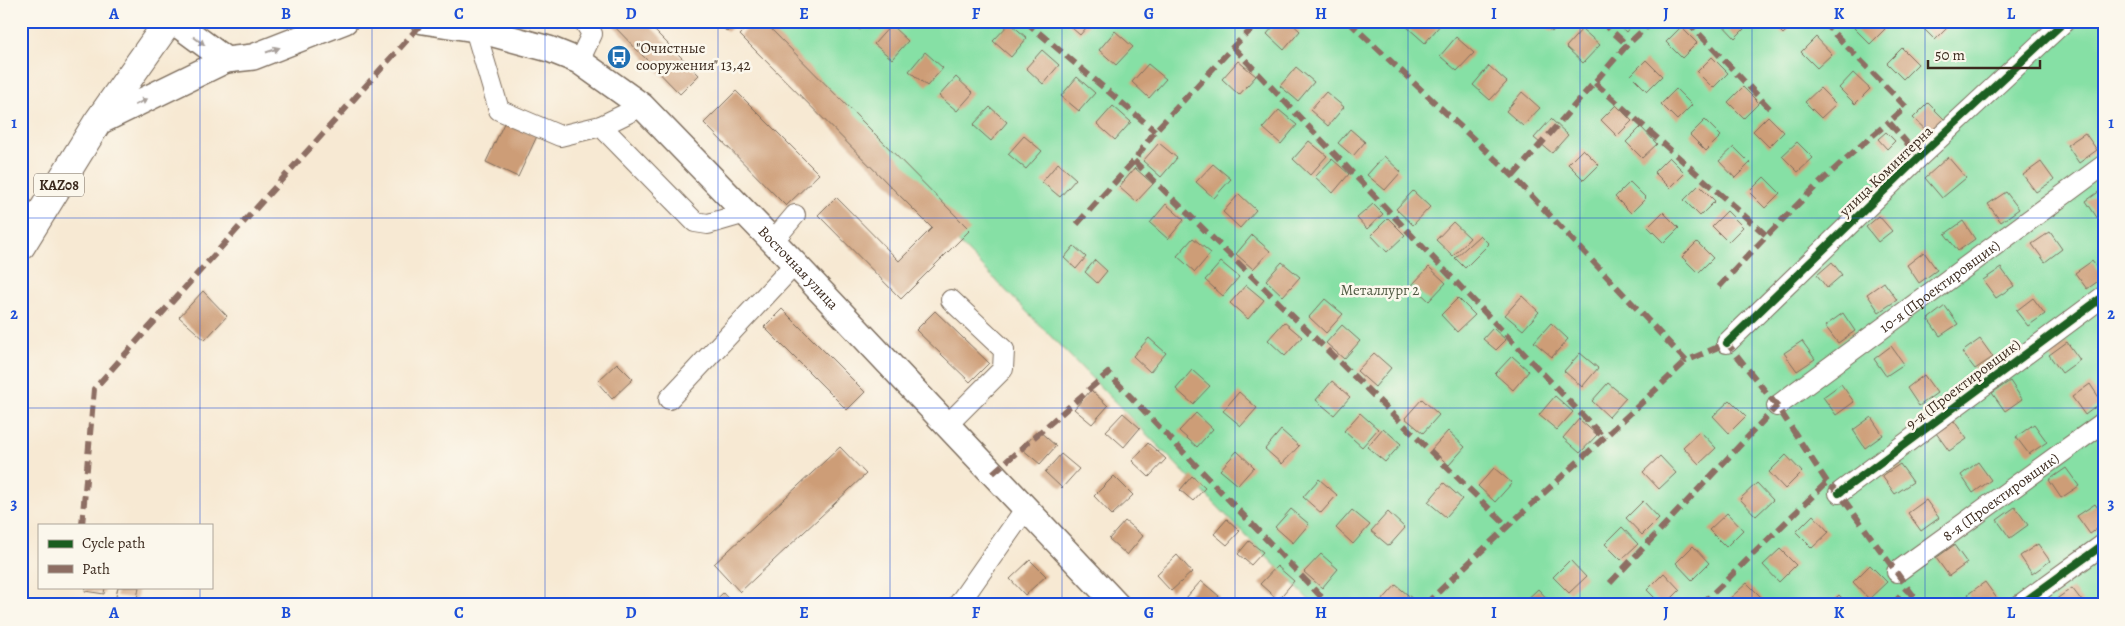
<svg xmlns="http://www.w3.org/2000/svg" width="2125" height="626" viewBox="0 0 2125 626" font-family="Alegreya,serif">
  <rect width="100%" height="100%" fill="#fbf7ec"/>
  <filter id="ink" filterUnits="userSpaceOnUse"><feTurbulence type="fractalNoise" baseFrequency=".02" numOctaves="2"/><feDisplacementMap in="SourceGraphic" scale="10" xChannelSelector="R" yChannelSelector="G"/><feConvolveMatrix kernelMatrix="1 2 1 2 8 2 1 2 1" color-interpolation-filters="sRGB"/></filter>
  <filter id="wash" filterUnits="userSpaceOnUse"><feTurbulence type="fractalNoise" baseFrequency=".0096" numOctaves="4" result="noise"/><feDisplacementMap in="SourceGraphic" scale="20" xChannelSelector="R" yChannelSelector="G"/><feGaussianBlur stdDeviation="1.12" result="paint"/><feColorMatrix in="noise" values="0 0 0 0 0 0 0 0 0 0 0 0 0 0 0 0 0 1.4 0 .05"/><feComposite in="paint" operator="in"/></filter>
  <g filter="url(#wash)">
    <rect width="100%" height="100%" fill="#f7e9d3"/>
    <!-- green -->
    <polygon fill="#86e0a5" stroke="#608562" points="742,21 2104,21 2104,605 1314,605"/>
    <g id="blocks">
      <!-- building -->
      <g fill="#cd9d77">
        <polygon points="609,21 645,21 699,75 680,94"/>
        <polygon points="717,21 738,21 727,32"/>
        <polygon points="754,21 763,21 970,230 901,299 818,215 836,197 899,261 932,228 740,35"/>
        <polygon points="850,21 867,21 860,30"/>
        <polygon points="1064,21 1092,21 1080,35"/>
        <polygon points="1198,21 1214,21 1207,29"/>
        <polygon points="1278,21 1289,21 1300,31 1284,50 1267,34"/>
        <polygon points="1413,21 1438,21 1441,24 1425,43 1407,27"/>
        <polygon points="1539,21 1562,21 1552,32"/>
        <polygon points="1614,21 1635,21 1626,32"/>
        <polygon points="1719,21 1748,21 1750,23 1735,38"/>
        <polygon points="1770,21 1797,21 1783,34"/>
        <polygon points="1861,21 1877,21 1885,29 1870,44 1854,28"/>
        <polygon points="1921,21 1946,21 1950,25 1935,40 1919,24"/>
        <polygon points="1010,23 1027,38 1011,57 993,41"/>
        <polygon points="891,25 908,41 892,59 874,44"/>
        <polygon points="1681,27 1697,43 1682,58 1666,42"/>
        <polygon points="1582,29 1600,45 1583,63 1566,47"/>
        <polygon points="1115,31 1133,47 1116,65 1099,50"/>
        <polygon points="1456,37 1474,53 1457,71 1440,56"/>
        <polygon points="1816,37 1832,54 1817,68 1801,52"/>
        <polygon points="1902,48 1918,64 1903,79 1887,63"/>
        <polygon points="1042,50 1059,65 1043,84 1026,68"/>
        <polygon points="925,52 943,68 927,86 909,71"/>
        <polygon points="1712,57 1728,73 1713,88 1697,72"/>
        <polygon points="1646,60 1662,76 1647,91 1631,75"/>
        <polygon points="1238,61 1256,76 1239,95 1222,79"/>
        <polygon points="1148,64 1166,79 1149,98 1132,82"/>
        <polygon points="1489,66 1507,82 1490,100 1473,85"/>
        <polygon points="1296,67 1314,82 1298,101 1280,86"/>
        <polygon points="1853,73 1870,89 1855,104 1839,88"/>
        <polygon points="956,77 973,93 957,111 939,96"/>
        <polygon points="1077,77 1095,93 1079,111 1061,96"/>
        <polygon points="1743,87 1759,103 1744,118 1728,102"/>
        <polygon points="1820,88 1836,104 1821,118 1805,102"/>
        <polygon points="1676,89 1692,105 1677,120 1661,104"/>
        <polygon points="736,91 819,174 786,206 704,123"/>
        <polygon points="1326,92 1344,107 1328,126 1310,110"/>
        <polygon points="1522,92 1540,108 1523,126 1506,111"/>
        <polygon points="1928,103 1944,119 1930,134 1913,118"/>
        <polygon points="1616,105 1632,121 1617,136 1601,120"/>
        <polygon points="1113,106 1131,122 1115,140 1097,124"/>
        <polygon points="990,107 1007,122 991,141 973,125"/>
        <polygon points="1279,110 1297,125 1281,144 1263,128"/>
        <polygon points="1768,116 1784,132 1769,147 1753,131"/>
        <polygon points="1551,119 1568,135 1552,153 1534,138"/>
        <polygon points="1705,120 1721,136 1706,151 1690,135"/>
        <polygon points="505,121 537,136 518,177 486,162"/>
        <polygon points="1641,127 1657,144 1642,158 1626,142"/>
        <polygon points="1350,129 1365,142 1353,156 1338,143"/>
        <polygon points="1886,132 1895,141 1887,149 1878,139"/>
        <polygon points="2085,133 2097,150 2079,163 2067,145"/>
        <polygon points="1024,136 1042,151 1026,169 1008,154"/>
        <polygon points="1309,141 1327,156 1310,175 1293,159"/>
        <polygon points="1797,142 1813,158 1798,172 1782,156"/>
        <polygon points="1159,143 1177,158 1161,177 1143,161"/>
        <polygon points="1734,147 1750,163 1735,178 1719,161"/>
        <polygon points="1583,149 1599,165 1584,180 1568,164"/>
        <polygon points="1384,156 1401,172 1385,190 1367,175"/>
        <polygon points="1669,157 1685,173 1670,188 1654,172"/>
        <polygon points="1948,157 1966,178 1942,198 1925,178"/>
        <polygon points="1332,159 1349,174 1333,193 1315,177"/>
        <polygon points="2041,162 2054,180 2036,192 2023,175"/>
        <polygon points="1058,163 1076,179 1060,197 1042,182"/>
        <polygon points="1213,164 1231,179 1214,198 1196,182"/>
        <polygon points="1135,168 1153,184 1136,202 1119,187"/>
        <polygon points="1764,177 1780,193 1765,208 1749,192"/>
        <polygon points="1630,182 1646,198 1631,213 1615,197"/>
        <polygon points="1699,185 1715,201 1700,216 1684,200"/>
        <polygon points="2104,188 2104,215 2098,219 2086,201"/>
        <polygon points="1413,191 1430,207 1413,225 1396,209"/>
        <polygon points="2006,192 2019,209 2001,222 1988,204"/>
        <polygon points="1239,194 1256,210 1240,228 1223,212"/>
        <polygon points="1166,204 1184,220 1168,239 1150,223"/>
        <polygon points="1373,204 1383,214 1367,229 1357,218"/>
        <polygon points="1727,211 1743,227 1728,242 1712,226"/>
        <polygon points="1663,212 1679,228 1664,243 1648,227"/>
        <polygon points="1879,216 1892,231 1878,242 1866,227"/>
        <polygon points="1388,218 1405,235 1387,252 1371,235"/>
        <polygon points="1963,221 1975,239 1958,251 1945,234"/>
        <polygon points="1453,222 1470,238 1453,256 1436,240"/>
        <polygon points="2050,232 2062,249 2045,262 2032,244"/>
        <polygon points="1252,235 1270,251 1253,269 1236,254"/>
        <polygon points="1480,235 1489,244 1465,268 1455,258"/>
        <polygon points="1193,238 1211,253 1195,272 1177,256"/>
        <polygon points="1697,242 1713,258 1698,273 1682,257"/>
        <polygon points="1074,246 1086,257 1076,269 1064,258"/>
        <polygon points="1924,252 1937,270 1919,283 1907,265"/>
        <polygon points="1095,260 1107,271 1097,283 1085,272"/>
        <polygon points="2092,261 2104,277 2087,289 2075,273"/>
        <polygon points="1221,262 1239,277 1223,296 1205,280"/>
        <polygon points="1282,262 1300,277 1283,296 1266,280"/>
        <polygon points="1832,262 1842,275 1827,288 1817,275"/>
        <polygon points="1429,267 1446,283 1429,301 1412,285"/>
        <polygon points="2001,268 2014,286 1996,298 1983,280"/>
        <polygon points="1884,282 1897,300 1879,312 1867,294"/>
        <polygon points="1246,285 1264,300 1248,319 1230,303"/>
        <polygon points="203,291 227,316 205,340 179,317"/>
        <polygon points="1522,296 1539,312 1523,330 1505,315"/>
        <polygon points="1458,298 1475,315 1457,332 1441,315"/>
        <polygon points="2033,298 2045,314 2028,326 2016,311"/>
        <polygon points="1325,299 1343,314 1326,333 1309,317"/>
        <polygon points="1945,306 1958,324 1940,336 1928,319"/>
        <polygon points="782,309 865,392 847,410 764,327"/>
        <polygon points="935,311 989,363 970,382 916,330"/>
        <polygon points="1843,313 1855,331 1838,343 1825,326"/>
        <polygon points="1284,322 1302,337 1285,356 1268,340"/>
        <polygon points="1551,323 1568,339 1552,357 1534,342"/>
        <polygon points="1342,325 1360,341 1344,359 1326,343"/>
        <polygon points="1493,328 1506,340 1496,350 1483,339"/>
        <polygon points="1149,338 1166,353 1150,372 1133,356"/>
        <polygon points="1980,339 1993,357 1975,369 1962,352"/>
        <polygon points="1802,341 1815,359 1797,371 1784,353"/>
        <polygon points="2067,342 2080,360 2062,373 2049,355"/>
        <polygon points="1891,346 1904,364 1886,376 1874,359"/>
        <polygon points="1374,353 1391,368 1375,387 1357,371"/>
        <polygon points="1580,353 1598,368 1582,387 1564,371"/>
        <polygon points="1512,356 1529,371 1513,390 1495,374"/>
        <polygon points="617,363 633,379 612,399 597,382"/>
        <polygon points="1192,370 1210,386 1193,404 1176,389"/>
        <polygon points="1924,375 1937,393 1919,406 1907,388"/>
        <polygon points="1332,381 1350,397 1334,415 1316,400"/>
        <polygon points="2010,381 2022,399 2005,411 1992,393"/>
        <polygon points="1608,383 1626,398 1609,417 1592,401"/>
        <polygon points="1841,384 1854,402 1836,415 1823,397"/>
        <polygon points="2090,384 2102,402 2085,415 2072,397"/>
        <polygon points="1091,390 1108,406 1092,424 1074,409"/>
        <polygon points="1239,392 1257,408 1241,426 1223,411"/>
        <polygon points="1555,396 1573,412 1557,430 1539,415"/>
        <polygon points="1422,399 1439,415 1423,433 1405,418"/>
        <polygon points="1730,400 1746,416 1729,433 1713,416"/>
        <polygon points="1123,413 1140,428 1124,447 1106,431"/>
        <polygon points="1196,413 1213,429 1197,447 1179,431"/>
        <polygon points="1360,413 1378,429 1362,447 1344,431"/>
        <polygon points="1871,417 1883,435 1865,448 1853,430"/>
        <polygon points="1579,419 1597,435 1580,453 1563,438"/>
        <polygon points="1954,421 1967,439 1949,451 1936,433"/>
        <polygon points="2034,424 2047,442 2029,454 2016,437"/>
        <polygon points="1383,428 1401,444 1385,462 1367,447"/>
        <polygon points="1038,430 1056,446 1040,464 1022,449"/>
        <polygon points="1281,430 1299,446 1282,464 1265,449"/>
        <polygon points="1448,431 1465,447 1449,465 1431,450"/>
        <polygon points="1700,431 1716,448 1699,464 1683,447"/>
        <polygon points="1148,443 1166,459 1149,477 1132,461"/>
        <polygon points="840,447 866,474 740,592 714,564"/>
        <polygon points="1237,451 1254,467 1238,485 1220,470"/>
        <polygon points="1061,454 1079,469 1062,488 1045,472"/>
        <polygon points="1786,455 1802,472 1785,489 1769,472"/>
        <polygon points="1660,456 1676,473 1659,489 1643,472"/>
        <polygon points="1978,462 1991,480 1973,493 1961,475"/>
        <polygon points="1900,464 1913,482 1895,494 1882,476"/>
        <polygon points="1494,468 1512,483 1495,502 1478,486"/>
        <polygon points="2066,468 2079,486 2061,498 2049,480"/>
        <polygon points="1114,476 1133,495 1112,515 1094,496"/>
        <polygon points="1192,476 1205,488 1193,501 1180,490"/>
        <polygon points="1319,479 1337,495 1321,513 1303,497"/>
        <polygon points="1444,483 1462,499 1446,517 1428,502"/>
        <polygon points="1757,483 1773,500 1756,516 1740,499"/>
        <polygon points="1926,500 1939,518 1921,531 1908,513"/>
        <polygon points="1643,501 1659,518 1642,535 1626,518"/>
        <polygon points="2095,504 2104,516 2104,524 2090,534 2077,516"/>
        <polygon points="2015,507 2028,525 2010,538 1997,520"/>
        <polygon points="1291,509 1309,524 1293,543 1275,527"/>
        <polygon points="1352,510 1370,525 1353,544 1336,528"/>
        <polygon points="1388,512 1405,528 1389,546 1371,531"/>
        <polygon points="1727,513 1743,530 1726,547 1709,530"/>
        <polygon points="1813,515 1829,532 1812,548 1796,532"/>
        <polygon points="1227,519 1240,531 1227,545 1214,534"/>
        <polygon points="1125,521 1143,536 1127,555 1109,539"/>
        <polygon points="1622,527 1638,544 1621,560 1605,544"/>
        <polygon points="1249,541 1263,552 1251,565 1238,554"/>
        <polygon points="2038,544 2050,561 2032,574 2020,556"/>
        <polygon points="1954,545 1967,563 1949,576 1936,558"/>
        <polygon points="1693,546 1709,563 1692,580 1676,563"/>
        <polygon points="1780,549 1796,565 1779,582 1763,565"/>
        <polygon points="1321,554 1338,569 1322,588 1304,572"/>
        <polygon points="1177,555 1192,572 1171,591 1156,575"/>
        <polygon points="1030,560 1046,576 1025,595 1010,579"/>
        <polygon points="1570,560 1586,577 1569,593 1553,577"/>
        <polygon points="1870,565 1887,582 1869,599 1853,582"/>
        <polygon points="1277,566 1294,581 1278,600 1260,584"/>
        <polygon points="1664,573 1680,590 1665,605 1662,605 1647,590"/>
        <polygon points="1201,581 1219,596 1211,605 1191,605 1185,599"/>
        <polygon points="1985,582 1998,600 1991,605 1975,605 1968,594"/>
        <polygon points="1747,583 1763,599 1757,605 1735,605 1729,599"/>
        <polygon points="1396,585 1414,600 1410,605 1382,605 1380,603"/>
        <polygon points="86,587 105,587 104,594 85,591"/>
        <polygon points="118,587 139,587 137,599 116,596"/>
        <polygon points="2072,588 2085,605 2058,605 2055,600"/>
        <polygon points="1538,589 1553,605 1521,605"/>
        <polygon points="723,593 734,605 710,605"/>
        <polygon points="1839,595 1849,605 1828,605"/>
      </g>
    </g>
  </g>
  <g filter="url(#ink)">
    <use href="#blocks" fill-opacity="0" stroke="#7d6d5d" stroke-width="1"/>
    <g fill="none" stroke-linecap="round" stroke-linejoin="round">
      <!-- minor casing -->
      <g stroke="#7d6d5d" stroke-width="22">
        <g id="minor">
          <polyline points="475,29 499,110 560,136 601,126 642,106"/>
          <polyline points="579,61 592,34 584,21"/>
          <polyline points="601,126 695,222 708,224 746,213"/>
          <polyline points="773,241 795,215"/>
          <polyline points="1727,343 1919,157 2065,21"/>
          <polyline points="669,399 795,264"/>
          <path id="s1" d="M1777,406L2104,165"/>
          <polyline points="947,425 1003,369 1004,350 951,300"/>
          <polyline points="1839,493 2104,296"/>
          <path id="s2" d="M1897,572L2104,422"/>
          <polyline points="958,605 1026,508"/>
          <polyline points="2020,605 2104,544"/>
        </g>
      </g>
      <!-- major casing -->
      <g stroke="#7d6d5d" stroke-width="28">
        <g id="major">
          <polyline points="173,21 226,60 253,57 345,21"/>
          <path id="s3" d="M423,21L475,29L549,49L579,61L642,106L795,264L1117,605"/>
          <polyline points="97,123 226,60"/>
        </g>
      </g>
      <!-- highway casing -->
      <g stroke="#7d6d5d" stroke-width="30">
        <polyline id="highway" points="21,246 97,123 169,21"/>
      </g>
      <!-- minor -->
      <use href="#minor" stroke="#fff" stroke-width="20"/>
      <!-- major -->
      <use href="#major" stroke="#fff" stroke-width="25"/>
      <!-- highway -->
      <use href="#highway" stroke="#fff" stroke-width="28"/>
      <!-- quiet -->
      <g stroke="#8d6e63" stroke-width="6" stroke-dasharray="12 6" stroke-linecap="butt">
        <polyline points="1025,21 1155,131"/>
        <polyline points="1348,21 1513,176 1686,361 1727,343 1777,406 1827,482 1839,493 1920,605"/>
        <polyline points="1601,21 1627,45"/>
        <polyline points="1687,21 1773,112"/>
        <polyline points="1822,21 1906,107 1889,122 1919,157"/>
        <polyline points="1233,47 1605,439"/>
        <polyline points="1595,83 1766,235"/>
        <polyline points="1134,161 1507,526"/>
        <polyline points="1513,176 1627,45 1653,21"/>
        <polyline points="1077,224 1134,161 1155,131 1233,47 1260,21"/>
        <path d="M1719,287C1772,229 1827,172 1889,122"/>
        <polyline points="993,473 1108,373 1329,605"/>
        <polyline points="82,525 94,389 424,21"/>
        <polyline points="1610,583 1777,406"/>
        <path d="M1425,605C1510,522 1600,443 1686,361"/>
        <polyline points="1701,605 1827,482"/>
        <polyline points="1892,605 1907,589"/>
      </g>
      <!-- cycleway casing -->
      <g stroke="#fbf7ec" stroke-width="11">
        <g id="cycleway">
          <polyline points="1727,343 1919,157 2065,21"/>
          <polyline points="1839,493 2104,296"/>
          <polyline points="2020,605 2104,544"/>
        </g>
      </g>
      <!-- cycleway -->
      <use href="#cycleway" stroke="#1b5e20" stroke-width="8"/>
    </g>
    <!-- one-way arrows -->
    <defs><path id="oneway-solid" d="M-6-.8H1V-3.2L6.5 0L1 3.2V.8H-6Z" transform="scale(1.25)"/></defs>
    <g fill="#a79f9a">
      <use href="#oneway-solid" transform="translate(199 41) rotate(37)"/>
      <use href="#oneway-solid" transform="translate(273 50) rotate(-19)"/>
      <use href="#oneway-solid" transform="translate(141 102) rotate(-26)"/>
    </g>
  </g>
  <!-- grid -->
  <path fill="none" stroke="#1d4ed8" stroke-width="1" stroke-opacity="0.55" d="M200,21V525M372,21V605M545,21V605M718,21V605M890,21V605M1062,21V605M1235,21V605M1408,21V605M1580,21V605M1752,21V605M1925,21V605M21,218H2104M21,408H2104M200,587V605"/>
  <!-- icons -->
  <defs>
    <g id="bus-disc" transform="scale(1.25)"><circle r="9.5" fill="#1f6fb2" stroke="#fbf7ec"/><path d="M-5-6H5V4H4V6H2V4H-2V6H-4V4H-5ZM-3.5-4V0h7V-4ZM-3.5 1.2v1.5H-2V1.2ZM2 1.2v1.5H3.5V1.2Z" fill="#fff"/></g>
  </defs>
  <g fill-rule="evenodd">
    <use href="#bus-disc" x="619" y="57"/>
  </g>
  <g text-anchor="middle" stroke-width="5" stroke-linejoin="round" paint-order="stroke">
    <!-- shield labels -->
    <rect fill="#fbf7ec" stroke="#75685c" stroke-width="1" x="34" y="173.5" width="50" height="23" rx="4"/>
    <g font-size="14" font-weight="bold" fill="#3b2a1e">
      <text x="59" y="190">KAZ08</text>
    </g>
    <!-- poi labels -->
    <g font-size="15" fill="#3b2a1e" stroke="#fbf7ec" text-anchor="start">
      <text x="636" y="53">"Очистные<tspan x="636" dy="17">сооружения" 13,42</tspan></text>
    </g>
    <!-- street labels -->
    <g font-size="15" fill="#3b2a1e" stroke="#fbf7ec">
      <text transform="translate(1886 171) rotate(-44)" y="5">улица Коминтерна</text>
      <text dy="5" stroke="none"><textPath href="#s3" startOffset="464">Восточная улица</textPath></text>
      <text dy="5" stroke="none"><textPath href="#s1" startOffset="202">10-я (Проектировщик)</textPath></text>
      <text transform="translate(1963 384) rotate(-37)" y="5">9-я (Проектировщик)</text>
      <text dy="5" stroke="none"><textPath href="#s2" startOffset="128">8-я (Проектировщик)</textPath></text>
    </g>
    <!-- park labels -->
    <g font-size="15" fill="#4e5840" stroke="#fbf7ec">
      <text x="1380" y="295">Металлург 2</text>
    </g>
  </g>
  <!-- margin -->
  <rect width="2125" height="626" fill="none" stroke="#fbf7ec" stroke-width="55"/>
  <!-- legend -->
  <rect x="38" y="524" width="175" height="65" fill="#fbf7ec" stroke="#aea59a"/>
  <rect x="48" y="540" width="25" height="8" fill="#1b5e20" stroke="#aea59a"/>
  <text x="82" y="548" font-size="15" fill="#3b2a1e">Cycle path</text>
  <rect x="48" y="565" width="25" height="8" fill="#8d6e63" stroke="#aea59a"/>
  <text x="82" y="574" font-size="15" fill="#3b2a1e">Path</text>
  <!-- scale -->
  <path d="M1928 60v8h112v-8" fill="none" stroke="#3b2a1e" stroke-width="2.5"/>
  <text x="1935" y="60" font-size="15" fill="#3b2a1e" stroke="#fbf7ec" stroke-width="4" paint-order="stroke">50 m</text>
  <rect x="28" y="28" width="2070" height="570" fill="none" stroke="#1d4ed8" stroke-width="2"/>
  <g font-size="16" text-anchor="middle" font-weight="bold" fill="#1d4ed8">
    <text x="114" y="19">A</text>
    <text x="286" y="19">B</text>
    <text x="459" y="19">C</text>
    <text x="631" y="19">D</text>
    <text x="804" y="19">E</text>
    <text x="976" y="19">F</text>
    <text x="1149" y="19">G</text>
    <text x="1321" y="19">H</text>
    <text x="1494" y="19">I</text>
    <text x="1666" y="19">J</text>
    <text x="1839" y="19">K</text>
    <text x="2011" y="19">L</text>
    <text x="14" y="128">1</text>
    <text x="2111" y="128">1</text>
    <text x="14" y="319">2</text>
    <text x="2111" y="319">2</text>
    <text x="14" y="509">3</text>
    <text x="2111" y="509">3</text>
    <text x="114" y="618">A</text>
    <text x="286" y="618">B</text>
    <text x="459" y="618">C</text>
    <text x="631" y="618">D</text>
    <text x="804" y="618">E</text>
    <text x="976" y="618">F</text>
    <text x="1149" y="618">G</text>
    <text x="1321" y="618">H</text>
    <text x="1494" y="618">I</text>
    <text x="1666" y="618">J</text>
    <text x="1839" y="618">K</text>
    <text x="2011" y="618">L</text>
  </g>
</svg>
